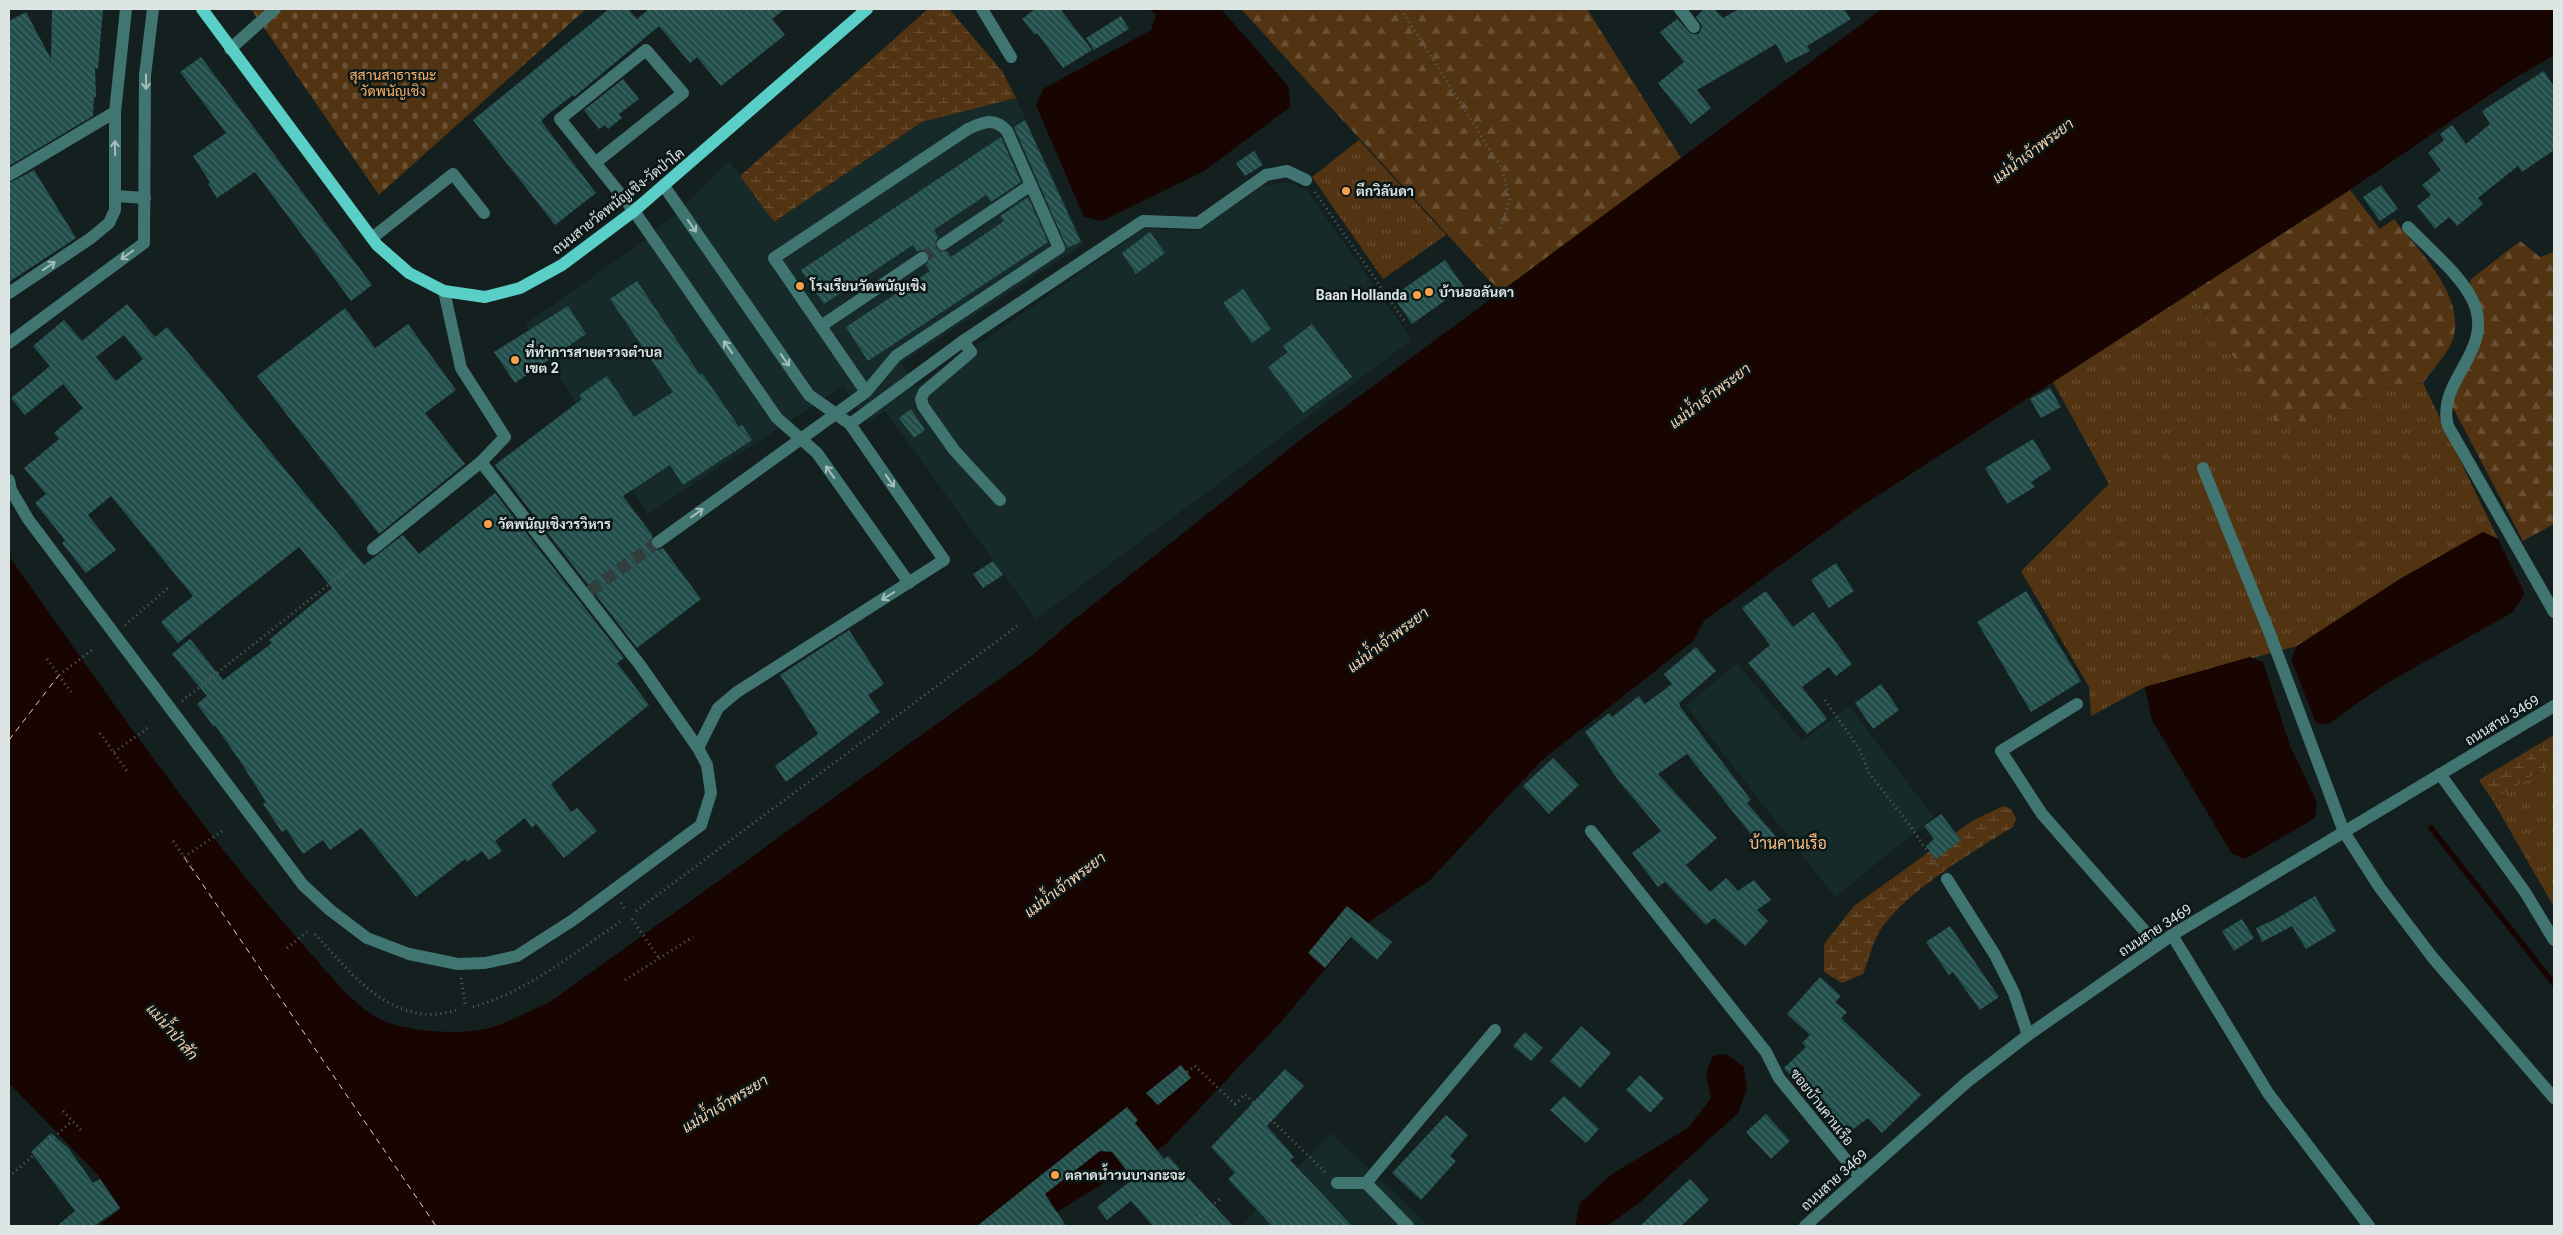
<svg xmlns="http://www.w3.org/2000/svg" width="2563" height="1235" viewBox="0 0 2563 1235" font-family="Roboto,Sarabun,sans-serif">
  <defs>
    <pattern id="grass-tufts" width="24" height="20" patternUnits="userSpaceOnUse" patternTransform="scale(1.25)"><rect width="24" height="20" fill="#523312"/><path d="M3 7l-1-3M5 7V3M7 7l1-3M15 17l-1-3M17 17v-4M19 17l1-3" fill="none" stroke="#6a5034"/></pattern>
    <pattern id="forest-firs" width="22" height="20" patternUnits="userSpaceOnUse" patternTransform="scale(1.25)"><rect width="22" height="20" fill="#523312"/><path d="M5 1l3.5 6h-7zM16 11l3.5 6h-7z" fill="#6a5034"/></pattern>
    <pattern id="wetland-marsh" width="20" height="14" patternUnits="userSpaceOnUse" patternTransform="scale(1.25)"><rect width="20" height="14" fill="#523312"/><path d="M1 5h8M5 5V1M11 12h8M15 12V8" fill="none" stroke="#6a5034"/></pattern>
    <pattern id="cemetery-stones" width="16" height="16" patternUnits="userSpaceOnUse" patternTransform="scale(1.25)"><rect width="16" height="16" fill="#523312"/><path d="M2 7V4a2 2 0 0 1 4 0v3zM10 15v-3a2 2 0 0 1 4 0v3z" fill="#6a5034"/></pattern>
    <pattern id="building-back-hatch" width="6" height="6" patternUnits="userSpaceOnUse" patternTransform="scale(1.25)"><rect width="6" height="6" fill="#224f4c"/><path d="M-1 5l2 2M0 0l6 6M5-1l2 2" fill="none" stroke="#426866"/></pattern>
  </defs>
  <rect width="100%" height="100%" fill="#14201f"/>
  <!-- built -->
  <g fill="#152a29">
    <polygon points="1016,98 1084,244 901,363 917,387 1145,228 1197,231 1263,186 1286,182 1307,190 1412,340 1036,619 885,411 867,422 843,386 648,514 525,324 634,248 680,210 729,161 774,222 922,122"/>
    <polygon points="1737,663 1802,741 1849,706 1934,817 1835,897 1686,706"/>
    <polygon points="1331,1133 1429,1226 1241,1226"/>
  </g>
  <!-- grass -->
  <g fill="url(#grass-tufts)">
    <polygon points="1359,140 1446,235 1383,279 1312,177"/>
    <polygon points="2192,292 2275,422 2300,434 2383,389 2423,383 2498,539 2483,532 2400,579 2297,646 2145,687 2091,716 2089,687 2021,571 2109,484 2053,382"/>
    <polygon points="2546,767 2554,767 2554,907 2493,801"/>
  </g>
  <!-- forest -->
  <g fill="url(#forest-firs)">
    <polygon points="1241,9 1587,9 1681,158 1500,292"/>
    <path d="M2350,190L2380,229L2394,219C2418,250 2466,296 2453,339C2449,352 2431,372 2423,383L2383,389L2300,434L2275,422L2192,292Z"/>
    <polygon points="2520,241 2540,257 2554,252 2554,524 2523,541 2449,400 2478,332 2470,280"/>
  </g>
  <!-- wetland -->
  <g fill="url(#wetland-marsh)">
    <polygon points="928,9 949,9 1002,71 1016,98 922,122 774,222 740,176"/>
    <polygon points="2554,735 2554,767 2546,767 2493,801 2479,780"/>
    <path d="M2003,806L2011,809L2016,818L2013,827C1975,850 1900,895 1878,934C1872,946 1868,961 1863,974L1842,983L1824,972V944L1854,906L1972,821Z"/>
  </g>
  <!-- cemetery -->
  <polygon fill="url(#cemetery-stones)" points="251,9 586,9 379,195"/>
  <!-- water -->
  <g fill="#180400">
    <polygon points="1150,9 1221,9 1289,87 1290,107 1204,171 1102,221 1084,217 1036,105 1043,89 1151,30 1156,15"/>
    <path d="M1882,9H2554V55L2510,81L2360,183L1860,507L1704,621L1693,641L1541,761L1430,880L1360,928L1280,1023L1166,1144L1035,1226H102V1223L121,1209L99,1176L9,1083V556C104,690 196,826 306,948C327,971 357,1011 386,1022C413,1032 465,1036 493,1027C512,1021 531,1010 550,1002L1034,654L1066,626L1303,438Z"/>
    <polygon points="2483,532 2498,539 2525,594 2513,612 2382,686 2328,724 2316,723 2291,659 2297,646 2400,579"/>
    <polygon points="2250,657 2263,662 2290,746 2317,802 2315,818 2245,859 2232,854 2152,720 2145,687"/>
    <polygon points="1726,1054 1744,1067 1747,1089 1738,1113 1638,1204 1607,1226 1575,1226 1580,1203 1612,1174 1688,1128 1711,1098 1706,1073 1713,1056"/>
  </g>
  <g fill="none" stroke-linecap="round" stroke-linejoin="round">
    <!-- stream -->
    <polyline stroke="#180400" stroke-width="5.5" points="2431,828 2554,984"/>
    <!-- ferry -->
    <g stroke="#f7d1af" stroke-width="1" stroke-dasharray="6 5" stroke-linecap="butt">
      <polyline points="9,740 59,675"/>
      <polyline points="184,857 436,1226"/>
    </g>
  </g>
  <!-- building -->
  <g fill="url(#building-back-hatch)" fill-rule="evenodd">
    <polygon points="52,9 103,9 98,69 95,68 96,97 94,97 93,116 9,166 9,21 26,12 51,59"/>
    <polygon points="609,9 628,9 637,19 647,11 645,9 785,9 772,19 785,35 721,86 697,57 690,63 659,26 574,97 573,95 547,115 541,121 596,193 555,225 473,120"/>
    <polygon points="1035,9 1060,9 1092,50 1063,68 1037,33 1035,35 1022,19"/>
    <polygon points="1704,9 1714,9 1723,18 1739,9 1844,9 1851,19 1807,46 1810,51 1786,63 1776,44 1697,90 1711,108 1691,124 1658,83 1684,62 1660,32 1677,19 1691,34 1699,34 1702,26 1696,17"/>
    <polygon points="1121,16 1129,29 1094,50 1086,38"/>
    <polygon points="201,57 372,285 351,301 255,172 217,198 208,184 210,182 193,156 226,133 180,72"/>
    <polygon points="2544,71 2554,87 2554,150 2522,172 2518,166 2478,198 2483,204 2457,226 2449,217 2435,229 2417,206 2431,195 2422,185 2441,170 2428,153 2444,140 2440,134 2452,125 2466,144 2490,124 2482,111"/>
    <polygon points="623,79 639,99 619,114 622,118 608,129 605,125 599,129 584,110"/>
    <polygon points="1025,120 1081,242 1067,248 1014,127"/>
    <polygon points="1001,137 1021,182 991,202 986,195 934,230 938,237 936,241 936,248 940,251 947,251 951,257 1004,221 1000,216 1028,197 1048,242 868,361 846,327 930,271 926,265 930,258 928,253 922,250 917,251 913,245 824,304 801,270"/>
    <polygon points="1254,151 1263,165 1245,176 1236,163"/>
    <polygon points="34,170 76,238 9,282 9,183"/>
    <polygon points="2381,185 2398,209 2380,221 2363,197"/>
    <polygon points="1150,232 1165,253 1136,274 1122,253"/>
    <polygon points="1445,260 1464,287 1412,324 1393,296"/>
    <polygon points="637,281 700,375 702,373 739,427 742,425 752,440 683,485 670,465 623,496 653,536 650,542 652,547 658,550 663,548 701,599 637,648 495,465 582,399 579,395 607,376 634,417 673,392 610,299"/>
    <polygon points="1243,289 1271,329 1252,343 1223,303"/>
    <path d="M127,304L155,337L167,327L364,565L403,535L419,554L495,493L624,658L617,663L649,705L551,784L571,812L577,808L597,831L564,858L536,824L532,828L525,818L495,841L502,851L489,860L482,851L467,862L465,859L416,897L361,828L330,850L323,840L303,854L286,829L282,832L263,804L266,802L242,764L215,725L214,727L197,704L207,696L172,654L190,639L223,680L272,643L269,640L332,588L299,547L178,643L161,622L193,596L111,496L88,515L116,550L86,573L62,543L65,540L35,503L46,494L24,468L59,439L54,433L83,408L63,384L25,415L11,398L50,366L33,346L64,320L82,341ZM124,335L143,359L116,381L96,357Z"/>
    <polygon points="568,306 586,334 515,383 494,352"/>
    <polygon points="345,308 375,348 408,324 456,390 425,413 465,464 379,534 257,376"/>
    <polygon points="1312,324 1352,377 1303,413 1268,367 1288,352 1283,346"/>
    <polygon points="2050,388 2061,407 2041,418 2030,399"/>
    <polygon points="911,409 925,430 914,438 899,418"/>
    <polygon points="2033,439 2051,469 2031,482 2035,487 2007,504 1985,468"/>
    <polygon points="993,561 1003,575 983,588 973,574"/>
    <polygon points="1836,563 1854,591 1829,608 1811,580"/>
    <polygon points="1766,591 1793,627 1813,612 1852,664 1836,676 1829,667 1802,687 1827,719 1807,734 1748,663 1770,645 1742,608"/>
    <polygon points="2026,591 2081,681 2031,712 1977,622"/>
    <polygon points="849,630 884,684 868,695 880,712 786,782 775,766 818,734 780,675"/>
    <polygon points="1696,647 1716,671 1679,703 1681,708 1751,800 1747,803 1779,840 1765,852 1687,754 1658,774 1717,838 1686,865 1710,892 1726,878 1738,891 1754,880 1771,900 1757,910 1768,921 1745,946 1714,918 1706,925 1665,882 1658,887 1632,853 1661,831 1618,780 1585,732 1609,713 1612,717 1639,696 1645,704 1672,684 1664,674"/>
    <polygon points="1881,684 1899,710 1873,729 1855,703"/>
    <polygon points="1553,758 1579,785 1549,814 1523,786"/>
    <polygon points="1941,814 1961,840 1936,859 1926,846 1934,839 1924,826"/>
    <polygon points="2315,896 2336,931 2306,949 2292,926 2262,942 2256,928 2274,920"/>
    <polygon points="1347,906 1392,942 1377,960 1351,937 1325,968 1308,953"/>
    <polygon points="2242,919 2254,938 2234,951 2222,931"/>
    <polygon points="1950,926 1999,997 1980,1010 1953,972 1949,975 1926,942"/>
    <polygon points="1820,977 1841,996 1835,1002 1847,1012 1841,1018 1921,1095 1882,1133 1868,1118 1844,1136 1784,1068 1806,1047 1802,1043 1810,1035 1787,1014"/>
    <polygon points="1581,1026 1611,1053 1580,1088 1550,1061"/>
    <polygon points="1525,1032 1543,1048 1531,1061 1513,1046"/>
    <polygon points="1181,1065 1191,1078 1158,1105 1146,1093"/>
    <polygon points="1285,1069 1304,1086 1267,1126 1294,1157 1290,1160 1352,1226 1272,1226 1228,1179 1235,1173 1211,1147"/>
    <polygon points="1640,1075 1664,1098 1650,1113 1626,1090"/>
    <polygon points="1564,1096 1599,1129 1586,1143 1550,1110"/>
    <polygon points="1127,1107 1138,1120 1135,1123 1164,1159 1168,1156 1233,1226 1153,1226 1131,1201 1107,1220 1097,1207 1133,1179 1112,1152 1100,1151 1045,1194 1066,1226 977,1226"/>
    <polygon points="1766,1114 1790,1141 1771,1159 1746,1132"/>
    <polygon points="1446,1115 1468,1135 1450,1156 1456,1161 1421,1200 1392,1173"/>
    <polygon points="51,1133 69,1149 93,1183 100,1179 120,1208 94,1226 57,1226 75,1211 31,1152"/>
    <polygon points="1690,1179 1709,1200 1681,1226 1640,1226"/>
  </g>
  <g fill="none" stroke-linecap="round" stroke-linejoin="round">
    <!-- minor-tunnel -->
    <g stroke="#323d3d" stroke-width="12" stroke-dasharray="12 6" stroke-linecap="butt">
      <polyline points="922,258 943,244"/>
      <polyline points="590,591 658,542"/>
    </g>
    <!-- path -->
    <g stroke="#566060" stroke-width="3" stroke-dasharray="1 4" stroke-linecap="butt">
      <polyline points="1401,9 1502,169 1510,200 1499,232"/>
      <polyline points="1315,192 1405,322"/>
      <polyline points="125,625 168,588"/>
      <polyline points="47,659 71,692"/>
      <polyline points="59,675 92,650"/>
      <polyline points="1825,700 1860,750 1869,773 1911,827 1939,868"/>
      <polyline points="182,701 361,559"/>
      <polyline points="100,733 129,774"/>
      <polyline points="114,752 149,727"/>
      <polyline points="173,841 196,874"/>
      <polyline points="184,857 224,830"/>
      <polyline points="621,903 626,911"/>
      <polyline points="636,911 1017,626"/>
      <polyline points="632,919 659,958"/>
      <path d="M315,934C346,967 376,1009 424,1014C435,1016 448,1012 458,1010"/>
      <polyline points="287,948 307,932"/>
      <polyline points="461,978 465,1004"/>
      <polyline points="625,980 693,937"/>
      <path d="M473,1007C529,991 575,952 623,920"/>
      <polyline points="1187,1072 1195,1066 1235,1104 1245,1094 1326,1173"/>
      <polyline points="63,1111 81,1130"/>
      <polyline points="9,1177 72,1121"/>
      <polyline points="1188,1226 1221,1198"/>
    </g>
    <!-- minor -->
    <g stroke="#417571" stroke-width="12">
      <polyline points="982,9 1011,57"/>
      <polyline points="1680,9 1694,27"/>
      <polyline points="230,49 275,9"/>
      <polyline points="595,163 683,93 646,50 560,119 634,211 777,418 817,453 909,583"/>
      <polyline points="9,175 115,112"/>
      <polyline points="664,186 809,395 850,424 944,560 737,692 718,708 698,748"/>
      <polyline points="116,196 145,198"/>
      <path d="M2408,227C2428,248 2461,275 2473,301C2496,351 2435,381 2448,426L2554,612"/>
      <polyline points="372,238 453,174 484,213"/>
      <polyline points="943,244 1031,185"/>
      <polyline points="9,293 91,238 109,223 115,210 115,112 126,9"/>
      <polyline points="821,326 922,258"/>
      <polyline points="963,341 971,352 924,392 921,399 923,406 954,450 1000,500"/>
      <polyline points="9,343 144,243 145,75 153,9"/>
      <polyline points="850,424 963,341 1143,221 1198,223 1266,175 1287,171 1306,180"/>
      <polyline points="2203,468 2270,634 2344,832 2380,888 2433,958 2554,1098"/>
      <polyline points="9,480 11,490 28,519 303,885 330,910 367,938 409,954 458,964 485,963 517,956 573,920 701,825 711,793 707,765 698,748 640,665 481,462 505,437 461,368 444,291"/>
      <path d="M658,542L866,392L896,356L1059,248L1007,131C994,117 984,122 968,129L774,258L866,392"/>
      <polyline points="373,549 481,462"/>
      <polyline points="2077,704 2001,751 2042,814 2157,945"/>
      <polyline points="2440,774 2525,892 2554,940"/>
      <polyline points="1591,831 1766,1052 1779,1078 1860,1177"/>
      <polyline points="1947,879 1995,955 2014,993 2028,1035"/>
      <polyline points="2172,935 2268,1093 2369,1226"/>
      <polyline points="1337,1183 1366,1183 1408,1226"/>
      <polyline points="1366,1183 1495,1030"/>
      <polyline points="1805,1226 1967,1082 2028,1035 2172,935 2554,706"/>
    </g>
    <!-- major -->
    <polyline stroke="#59cfc7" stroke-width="12" points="202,9 377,245 409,273 444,291 485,297 520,288 562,265 634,211 867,9"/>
  </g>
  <!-- one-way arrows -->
  <defs><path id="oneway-shaft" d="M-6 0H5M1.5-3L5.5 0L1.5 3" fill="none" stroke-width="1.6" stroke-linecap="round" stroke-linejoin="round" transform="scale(1.25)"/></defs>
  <g stroke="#a6bdbc">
    <use href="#oneway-shaft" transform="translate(146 82) rotate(90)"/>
    <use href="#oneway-shaft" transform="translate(115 148) rotate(-91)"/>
    <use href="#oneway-shaft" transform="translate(692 226) rotate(55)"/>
    <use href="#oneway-shaft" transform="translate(127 255) rotate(144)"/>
    <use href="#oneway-shaft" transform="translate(49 266) rotate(-34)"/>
    <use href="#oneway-shaft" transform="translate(728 347) rotate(-125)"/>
    <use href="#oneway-shaft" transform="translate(785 360) rotate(55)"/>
    <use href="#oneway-shaft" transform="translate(830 472) rotate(-125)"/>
    <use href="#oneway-shaft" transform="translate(890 481) rotate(55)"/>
    <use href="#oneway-shaft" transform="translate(697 513) rotate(-36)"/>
    <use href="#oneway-shaft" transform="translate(888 596) rotate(148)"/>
  </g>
  <!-- markers -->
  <g fill="#f7a14a" stroke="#0b1716" stroke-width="2">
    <circle cx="1346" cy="191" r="5"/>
    <circle cx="800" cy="286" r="5"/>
    <circle cx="1429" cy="292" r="5"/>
    <circle cx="1417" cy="295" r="5"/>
    <circle cx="515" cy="360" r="5"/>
    <circle cx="488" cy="524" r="5"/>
    <circle cx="1055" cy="1175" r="5"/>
  </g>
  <g text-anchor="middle" stroke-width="5" stroke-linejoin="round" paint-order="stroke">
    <!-- park labels -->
    <g font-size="14" fill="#feb26b" stroke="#0b1716">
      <text x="393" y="80">สุสานสาธารณะ<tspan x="393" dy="16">วัดพนัญเชิง</tspan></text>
    </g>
    <!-- poi labels -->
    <g font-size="14" font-weight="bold" fill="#dce4e4" stroke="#0b1716" text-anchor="start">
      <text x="1356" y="196">ตึกวิลันดา</text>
      <text x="810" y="291">โรงเรียนวัดพนัญเชิง</text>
      <text x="1439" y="297">บ้านฮอลันดา</text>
      <text x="1407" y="300" text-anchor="end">Baan Hollanda</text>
      <text x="525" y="357">ที่ทำการสายตรวจตำบล<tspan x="525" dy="16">เขต 2</tspan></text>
      <text x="498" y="529">วัดพนัญเชิงวรวิหาร</text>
      <text x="1065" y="1180">ตลาดน้ำวนบางกะจะ</text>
    </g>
    <!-- street labels -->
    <g font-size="14" fill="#dce4e4" stroke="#0b1716">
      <text transform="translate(618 201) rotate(-38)" y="5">ถนนสายวัดพนัญเชิง-วัดป่าโค</text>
      <text transform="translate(2502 720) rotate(-31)" y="5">ถนนสาย 3469</text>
      <text transform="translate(2155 930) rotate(-33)" y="5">ถนนสาย 3469</text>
      <text transform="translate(1822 1107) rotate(52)" y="5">ซอยบ้านคานเรือ</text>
      <text transform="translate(1834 1180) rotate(-42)" y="5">ถนนสาย 3469</text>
    </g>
    <!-- water labels -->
    <g font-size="15" font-style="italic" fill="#f7d1af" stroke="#0b1716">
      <text transform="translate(2033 151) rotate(-37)" y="5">แม่น้ำเจ้าพระยา</text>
      <text transform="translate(1710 396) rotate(-37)" y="5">แม่น้ำเจ้าพระยา</text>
      <text transform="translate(1388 640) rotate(-37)" y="5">แม่น้ำเจ้าพระยา</text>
      <text transform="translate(1065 885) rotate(-37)" y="5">แม่น้ำเจ้าพระยา</text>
      <text transform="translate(172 1032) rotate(49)" y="5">แม่น้ำป่าสัก</text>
      <text transform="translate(725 1104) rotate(-31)" y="5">แม่น้ำเจ้าพระยา</text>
    </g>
    <!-- quarter labels -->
    <g font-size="16" fill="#fbbe87" stroke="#0b1716">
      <text x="1788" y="849">บ้านคานเรือ</text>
    </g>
  </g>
  <!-- border -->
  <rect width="2563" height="1235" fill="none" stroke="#dce4e4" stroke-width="20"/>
</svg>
